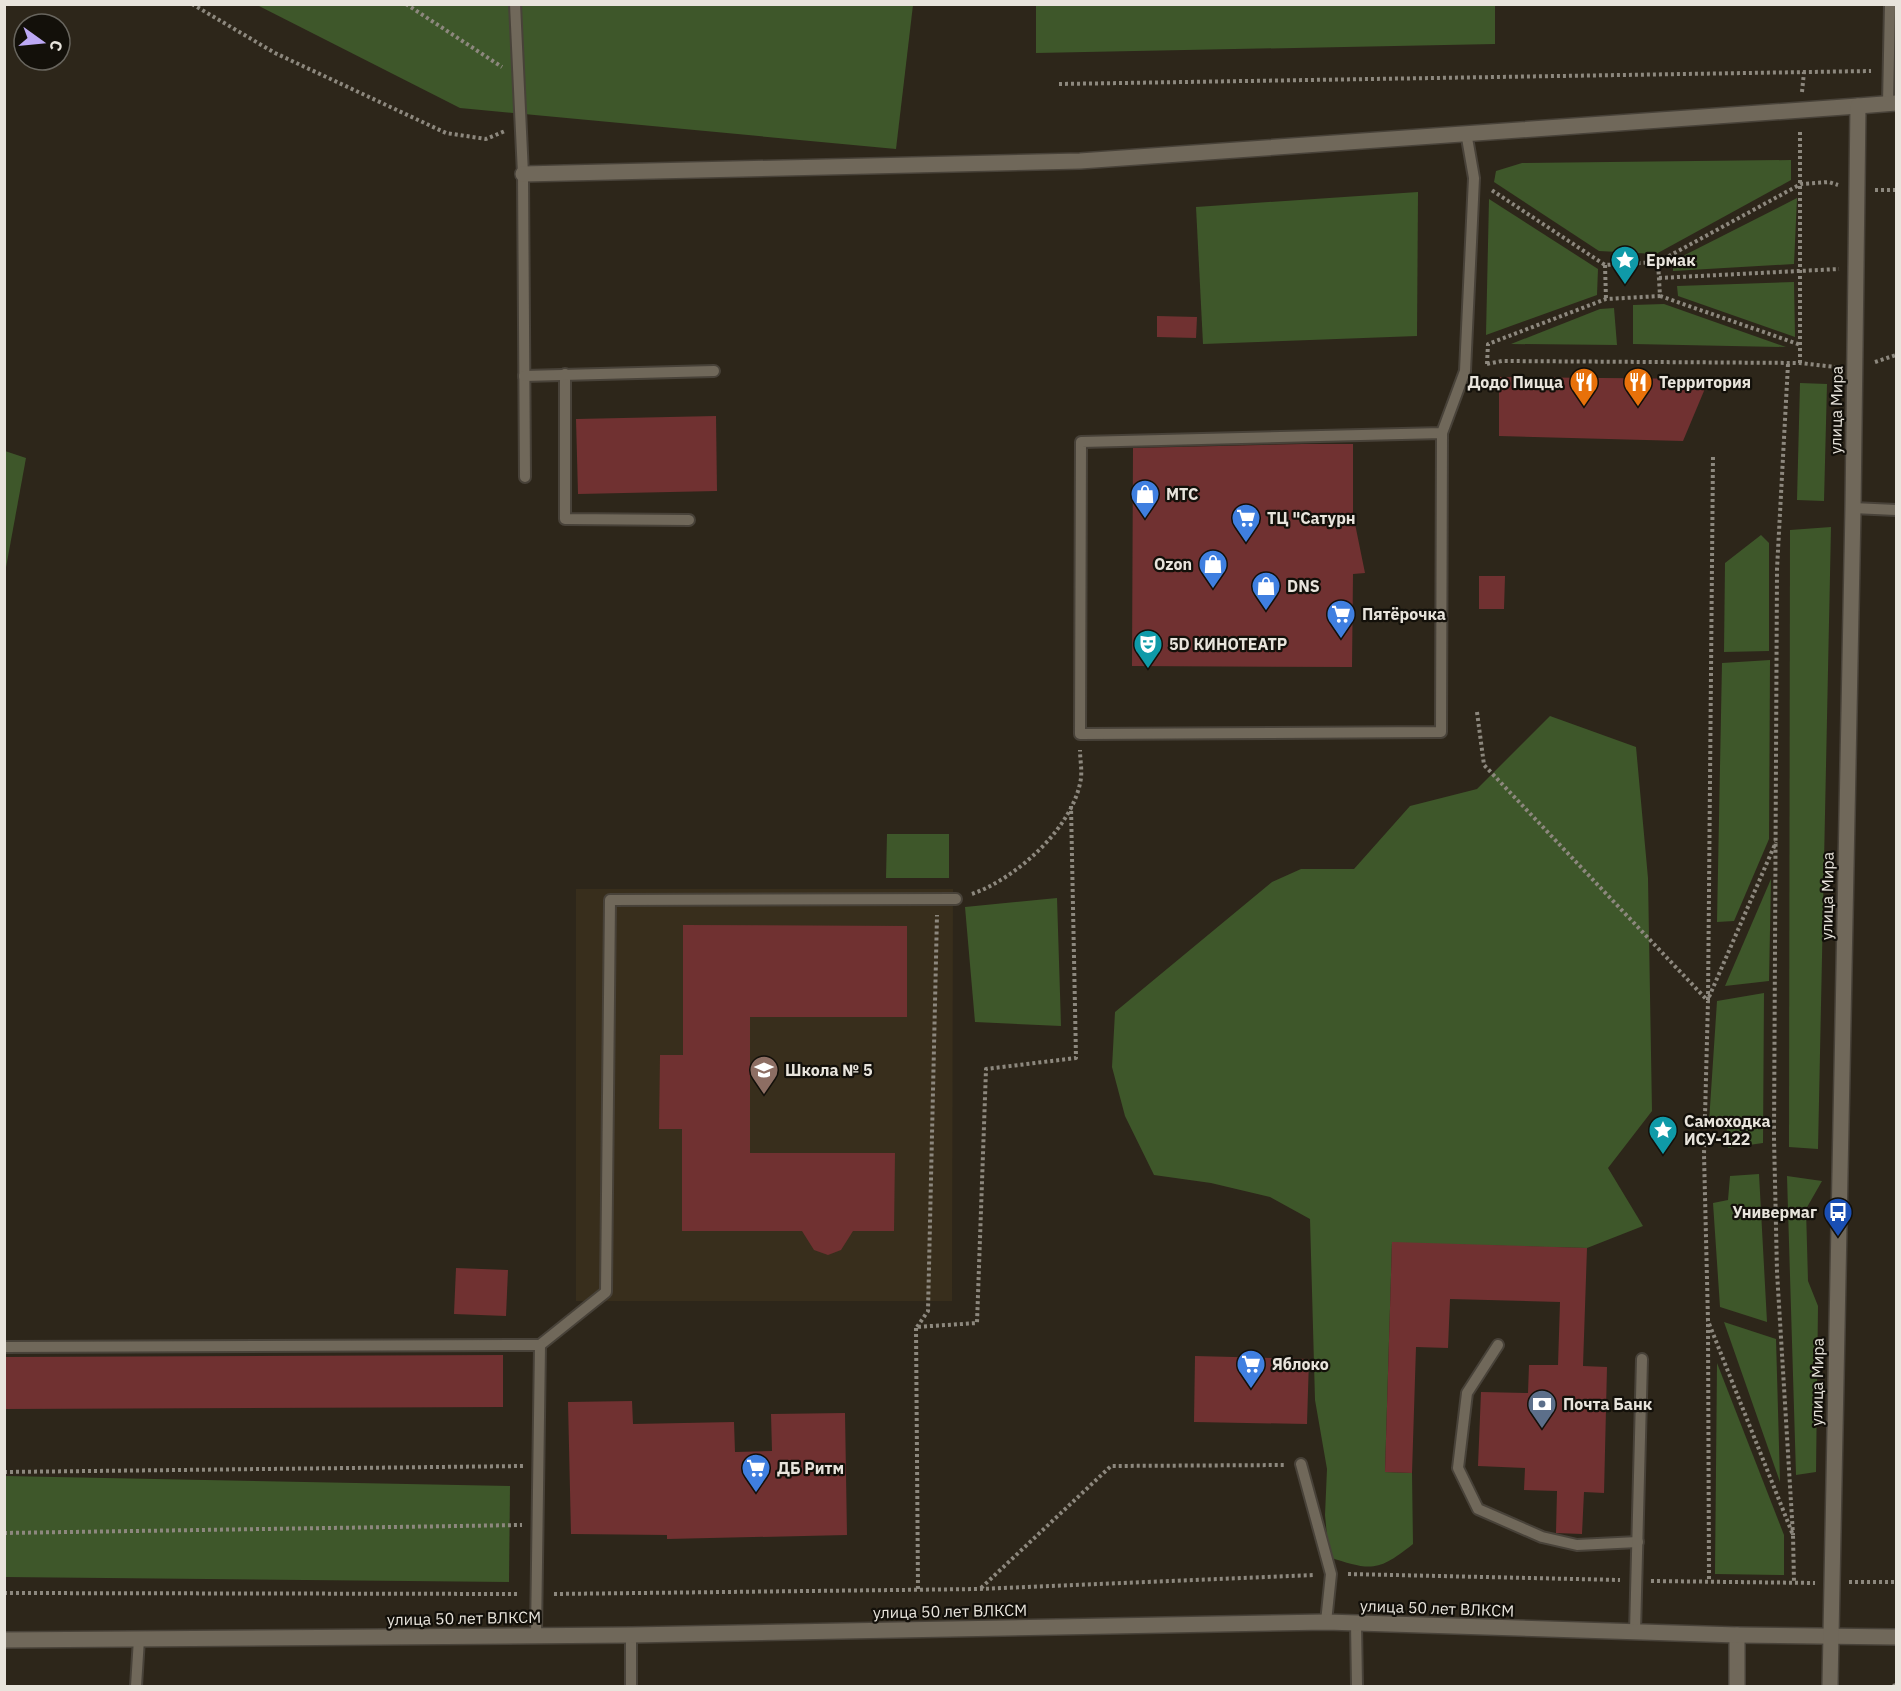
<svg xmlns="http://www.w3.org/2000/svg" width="1901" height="1691" viewBox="0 0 1901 1691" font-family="'IBM Plex Sans',sans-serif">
  <rect width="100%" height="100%" fill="#2d261a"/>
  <!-- built -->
  <polygon fill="#382e1c" points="576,889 953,889 952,1301 576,1301"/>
  <!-- green -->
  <g fill="#3e572a">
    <polygon points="257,5 913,5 896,149 460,108"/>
    <polygon points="1036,5 1495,5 1495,44 1036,53"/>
    <polygon points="1791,160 1791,180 1656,254 1599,251 1494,182 1496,171 1522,163"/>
    <polygon points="1418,192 1417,336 1203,344 1196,207"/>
    <polygon points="1797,198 1794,264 1673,271 1673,261"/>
    <polygon points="1489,199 1598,269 1597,295 1486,335"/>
    <polygon points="1794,282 1795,337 1678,296 1677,286"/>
    <polygon points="1664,304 1786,347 1633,344 1633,305"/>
    <polygon points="1614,308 1617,345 1511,344 1600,309"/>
    <polygon points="1800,383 1827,384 1824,501 1797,500"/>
    <polygon points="5,451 26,458 5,573 4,451"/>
    <polygon points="1831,527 1818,1149 1789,1147 1790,530"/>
    <polygon points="1761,535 1769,543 1769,651 1724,652 1725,563"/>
    <polygon points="1770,660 1769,839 1734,921 1717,922 1722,663"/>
    <path d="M1550,716L1636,747L1648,878L1652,1111L1608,1168L1643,1226L1587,1248L1392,1243L1385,1472L1412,1473L1413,1544C1378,1572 1371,1571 1329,1557L1325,1515L1327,1469L1315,1400L1310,1219L1270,1197L1211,1183L1154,1175L1125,1116L1112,1067L1115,1012L1272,882L1301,869H1354L1410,806L1477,789Z"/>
    <polygon points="887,834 949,834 949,878 886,878"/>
    <polygon points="1771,879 1769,981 1725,986"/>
    <polygon points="1057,898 1061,1026 975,1022 965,907"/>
    <polygon points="1764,993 1763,1143 1728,1148 1726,1120 1709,1122 1717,1001"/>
    <polygon points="1759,1174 1767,1322 1720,1307 1713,1203 1728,1200 1730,1176"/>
    <polygon points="1787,1176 1822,1181 1806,1209 1808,1281 1818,1306 1816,1472 1796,1475"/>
    <polygon points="1724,1322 1776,1339 1780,1482"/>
    <polygon points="1717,1363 1784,1535 1784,1575 1715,1574"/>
    <polygon points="5,1476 510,1486 509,1582 5,1577"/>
  </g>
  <!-- building -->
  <g fill="#703131">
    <polygon points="1157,316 1197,317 1196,338 1157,337"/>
    <polygon points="1499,377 1709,379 1683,441 1499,436"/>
    <polygon points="716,416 717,491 578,494 576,419"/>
    <polygon points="1303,444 1353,444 1353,514 1365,573 1353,574 1352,667 1132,666 1133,448"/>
    <polygon points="1479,576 1505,576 1504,609 1479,609"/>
    <polygon points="683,925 907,926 907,1017 750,1017 750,1153 895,1153 894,1231 853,1231 841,1250 828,1255 814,1250 802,1231 682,1231 682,1129 659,1129 660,1055 683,1055"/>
    <polygon points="1392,1242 1587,1248 1583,1366 1607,1367 1604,1493 1584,1492 1582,1534 1556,1533 1557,1491 1524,1490 1525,1468 1478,1466 1481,1392 1528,1393 1529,1365 1558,1365 1560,1302 1450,1299 1448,1348 1416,1347 1412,1473 1385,1472"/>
    <polygon points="456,1268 508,1270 506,1316 454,1314"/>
    <polygon points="503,1355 503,1407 4,1409 4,1357"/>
    <polygon points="1195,1356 1309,1359 1307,1424 1194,1422"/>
    <polygon points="632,1401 633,1424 734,1422 735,1452 772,1451 771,1414 845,1413 847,1535 667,1539 667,1535 571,1534 568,1402"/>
  </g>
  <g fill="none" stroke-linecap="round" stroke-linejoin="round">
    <!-- service casing -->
    <g stroke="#484239" stroke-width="14">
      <g id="service">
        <polyline points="515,4 523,174 525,477"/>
        <polyline points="1888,104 1890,4"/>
        <polyline points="565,374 565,519 689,520"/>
        <polyline points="524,376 714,371"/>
        <polyline points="1442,433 1081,442 1080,734 1441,732 1442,433 1465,371 1474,178 1466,132"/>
        <polyline points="1853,508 1896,510"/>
        <polyline points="540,1345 606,1292 610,900 956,899"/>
        <polyline points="1498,1345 1467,1393 1458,1468 1478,1509 1542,1537 1577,1545 1638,1542"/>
        <polyline points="4,1347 540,1345 536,1635"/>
        <polyline points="1301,1464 1331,1574 1326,1622"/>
        <polyline points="1356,1623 1357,1686"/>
        <polyline points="1635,1632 1642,1359"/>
        <polyline points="136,1686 139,1639"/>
        <polyline points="631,1686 631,1635"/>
      </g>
    </g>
    <!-- minor casing -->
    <g stroke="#484239" stroke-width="18">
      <g id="minor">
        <polyline points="523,174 1080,161 1858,106"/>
        <polyline points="1737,1686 1737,1635"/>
      </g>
    </g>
    <!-- tertiary casing -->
    <g stroke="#484239" stroke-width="18">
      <g id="tertiary">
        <polyline points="4,1640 631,1635 1326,1622 1737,1635 1896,1637"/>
        <polyline points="1830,1686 1853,508 1858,106 1896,103"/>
      </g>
    </g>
    <!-- path -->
    <g stroke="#8d887e" stroke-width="4" stroke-dasharray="3 3" stroke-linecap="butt">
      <polyline points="192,4 275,53 446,133 486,139 505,131"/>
      <polyline points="406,4 502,67"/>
      <polyline points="1059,84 1871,71"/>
      <polyline points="1802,92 1804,72"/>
      <polyline points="1875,190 1896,190"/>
      <polyline points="1658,262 1801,184 1829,182 1838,185"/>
      <polyline points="1605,265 1606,299"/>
      <polyline points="1659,278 1839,269"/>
      <polyline points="1660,296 1801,345"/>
      <polyline points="1875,362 1896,355"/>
      <polyline points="1800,363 1800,130"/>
      <polyline points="1487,364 1488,344 1606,299 1660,296 1658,262 1605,265 1490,189"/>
      <polyline points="1487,364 1502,361 1800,363 1835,367"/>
      <polyline points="1788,364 1777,569 1774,1138 1777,1272 1793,1535"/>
      <polyline points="1477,712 1484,765 1708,1001 1704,1154 1708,1321 1793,1535 1794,1583"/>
      <path d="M972,894C1017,878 1074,827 1081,778C1082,769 1080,759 1080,750"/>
      <polyline points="1709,997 1776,842"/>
      <polyline points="1708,1000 1713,455"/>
      <polyline points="1708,1324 1709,1582"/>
      <polyline points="917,1327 928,1311 937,915"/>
      <polyline points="4,1472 523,1466"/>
      <polyline points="4,1533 522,1525"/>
      <polyline points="1348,1574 1620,1580"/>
      <polyline points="1651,1581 1815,1583"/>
      <polyline points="1849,1582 1896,1582"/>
      <polyline points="981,1588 1111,1466 1285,1465"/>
      <polyline points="918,1589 916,1327 977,1323 986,1069 1076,1058 1071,806"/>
      <polyline points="4,1593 519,1594"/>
      <polyline points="554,1594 980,1589 1314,1575"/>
      <polyline points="1893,1686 1896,1685"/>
    </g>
    <!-- service -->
    <use href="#service" stroke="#70685a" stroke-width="10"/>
    <!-- minor -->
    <use href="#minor" stroke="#70685a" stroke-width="15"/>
    <!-- tertiary -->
    <use href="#tertiary" stroke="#70685a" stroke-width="15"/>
  </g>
  <!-- icons -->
  <defs>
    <g id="sight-pin" transform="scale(1.5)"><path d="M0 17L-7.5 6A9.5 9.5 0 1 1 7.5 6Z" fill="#0f9aa8" stroke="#13100a"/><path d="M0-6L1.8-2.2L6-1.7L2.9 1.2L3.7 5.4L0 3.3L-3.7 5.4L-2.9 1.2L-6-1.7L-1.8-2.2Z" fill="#fff"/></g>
    <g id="restaurant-pin" transform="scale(1.5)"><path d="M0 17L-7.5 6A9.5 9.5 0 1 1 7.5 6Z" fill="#e8710a" stroke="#13100a"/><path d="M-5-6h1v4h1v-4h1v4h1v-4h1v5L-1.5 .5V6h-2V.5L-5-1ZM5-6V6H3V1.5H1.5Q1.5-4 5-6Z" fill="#fff"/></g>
    <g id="shop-pin" transform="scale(1.5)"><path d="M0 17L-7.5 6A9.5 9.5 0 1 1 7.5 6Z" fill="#3f7fe0" stroke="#13100a"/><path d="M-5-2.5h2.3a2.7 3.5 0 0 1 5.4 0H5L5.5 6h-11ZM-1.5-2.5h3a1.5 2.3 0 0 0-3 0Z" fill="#fff"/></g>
    <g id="supermarket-pin" transform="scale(1.5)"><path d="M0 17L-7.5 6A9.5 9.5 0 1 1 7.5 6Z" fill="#3f7fe0" stroke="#13100a"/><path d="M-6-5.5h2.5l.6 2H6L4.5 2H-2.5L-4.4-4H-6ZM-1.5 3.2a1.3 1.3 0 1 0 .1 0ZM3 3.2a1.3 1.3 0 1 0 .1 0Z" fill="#fff"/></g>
    <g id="theatre-pin" transform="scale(1.5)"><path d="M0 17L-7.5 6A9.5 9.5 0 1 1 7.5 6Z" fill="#0f9aa8" stroke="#13100a"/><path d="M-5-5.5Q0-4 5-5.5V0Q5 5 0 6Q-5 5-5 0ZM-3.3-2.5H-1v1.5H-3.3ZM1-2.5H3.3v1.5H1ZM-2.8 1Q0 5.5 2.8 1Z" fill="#fff"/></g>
    <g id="school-pin" transform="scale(1.5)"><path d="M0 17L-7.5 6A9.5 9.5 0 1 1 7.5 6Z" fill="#8d6e63" stroke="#13100a"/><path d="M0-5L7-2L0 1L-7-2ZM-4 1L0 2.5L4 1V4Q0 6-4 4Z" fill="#fff"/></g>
    <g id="bus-pin" transform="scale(1.5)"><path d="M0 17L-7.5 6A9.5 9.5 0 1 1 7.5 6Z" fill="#1a4fb4" stroke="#13100a"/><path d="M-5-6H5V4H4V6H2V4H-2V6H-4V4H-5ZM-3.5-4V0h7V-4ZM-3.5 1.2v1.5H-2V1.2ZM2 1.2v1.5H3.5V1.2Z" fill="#fff"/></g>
    <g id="bank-pin" transform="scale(1.5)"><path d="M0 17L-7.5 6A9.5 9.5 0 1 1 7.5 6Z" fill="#5c6f8a" stroke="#13100a"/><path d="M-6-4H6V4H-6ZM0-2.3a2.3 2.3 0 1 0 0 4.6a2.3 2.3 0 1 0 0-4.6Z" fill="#fff"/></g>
  </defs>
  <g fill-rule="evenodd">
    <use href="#sight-pin" x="1625" y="260"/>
    <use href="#restaurant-pin" x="1584" y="382"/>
    <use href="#restaurant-pin" x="1638" y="382"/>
    <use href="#shop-pin" x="1145" y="494"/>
    <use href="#supermarket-pin" x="1246" y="518"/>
    <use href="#shop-pin" x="1213" y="564"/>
    <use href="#shop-pin" x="1266" y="586"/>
    <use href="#supermarket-pin" x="1341" y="614"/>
    <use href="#theatre-pin" x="1148" y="644"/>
    <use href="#school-pin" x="764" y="1070"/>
    <use href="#sight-pin" x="1663" y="1130"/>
    <use href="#bus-pin" x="1838" y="1212"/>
    <use href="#supermarket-pin" x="1251" y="1364"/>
    <use href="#bank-pin" x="1542" y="1404"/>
    <use href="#supermarket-pin" x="756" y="1468"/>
  </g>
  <g text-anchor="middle" stroke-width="4.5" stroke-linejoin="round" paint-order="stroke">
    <!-- poi labels -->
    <g font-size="16" font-weight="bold" fill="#e8e4dc" stroke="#13100a" text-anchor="start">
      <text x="1646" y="266">Ермак</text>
      <text x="1563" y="388" text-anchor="end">Додо Пицца</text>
      <text x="1659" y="388">Территория</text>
      <text x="1166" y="500">МТС</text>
      <text x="1267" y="524">ТЦ "Сатурн</text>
      <text x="1192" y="570" text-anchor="end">Ozon</text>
      <text x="1287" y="592">DNS</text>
      <text x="1362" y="620">Пятёрочка</text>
      <text x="1169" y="650">5D КИНОТЕАТР</text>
      <text x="785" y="1076">Школа № 5</text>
      <text x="1684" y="1127">Самоходка<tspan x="1684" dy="18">ИСУ-122</tspan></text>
      <text x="1817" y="1218" text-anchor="end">Универмаг</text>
      <text x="1272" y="1370">Яблоко</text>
      <text x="1563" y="1410">Почта Банк</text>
      <text x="777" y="1474">ДБ Ритм</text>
    </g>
    <!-- street labels -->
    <g font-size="16" fill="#e8e4dc" stroke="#13100a">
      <text transform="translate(1836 410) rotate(-89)" y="6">улица Мира</text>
      <text transform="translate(1827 896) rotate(-89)" y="6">улица Мира</text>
      <text transform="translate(1817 1382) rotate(-89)" y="6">улица Мира</text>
      <text transform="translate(1437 1608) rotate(2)" y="6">улица 50 лет ВЛКСМ</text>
      <text transform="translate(950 1611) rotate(-1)" y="6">улица 50 лет ВЛКСМ</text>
      <text transform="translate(464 1618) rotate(-1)" y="6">улица 50 лет ВЛКСМ</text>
    </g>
  </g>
  <!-- border -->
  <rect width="1901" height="1691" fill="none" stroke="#e8e4dc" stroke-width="12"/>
  <!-- north arrow -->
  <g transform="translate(42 42) rotate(105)"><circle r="28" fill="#13100a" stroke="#68655e" stroke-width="1.5"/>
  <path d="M0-4.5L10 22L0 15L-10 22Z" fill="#bda9f5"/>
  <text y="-9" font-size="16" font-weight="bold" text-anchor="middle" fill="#e8e4dc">С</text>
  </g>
</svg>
